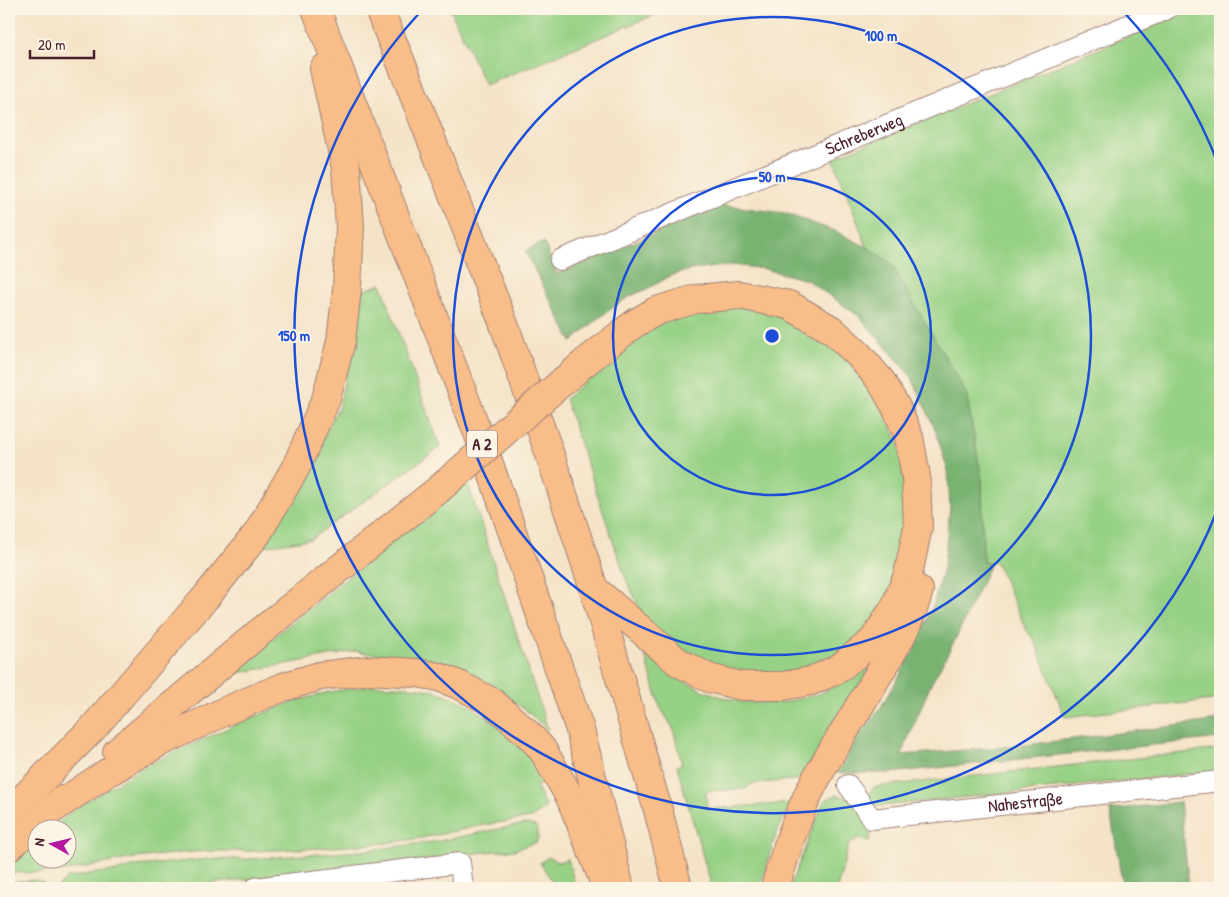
<svg xmlns="http://www.w3.org/2000/svg" width="1229" height="897" viewBox="0 0 1229 897" font-family="'Patrick Hand',sans-serif">
  <rect width="100%" height="100%" fill="#fcf5e5"/>
  <filter id="ink" filterUnits="userSpaceOnUse"><feTurbulence type="fractalNoise" baseFrequency=".02" numOctaves="2"/><feDisplacementMap in="SourceGraphic" scale="10" xChannelSelector="R" yChannelSelector="G"/><feConvolveMatrix kernelMatrix="1 2 1 2 8 2 1 2 1" color-interpolation-filters="sRGB"/></filter>
  <filter id="wash" filterUnits="userSpaceOnUse"><feTurbulence type="fractalNoise" baseFrequency=".0096" numOctaves="4" result="noise"/><feDisplacementMap in="SourceGraphic" scale="20" xChannelSelector="R" yChannelSelector="G"/><feGaussianBlur stdDeviation="1.12" result="paint"/><feColorMatrix in="noise" values="0 0 0 0 0 0 0 0 0 0 0 0 0 0 0 0 0 1.4 0 .05"/><feComposite in="paint" operator="in"/></filter>
  <g filter="url(#wash)">
    <rect width="100%" height="100%" fill="#f4e3c7"/>
    <!-- green -->
    <g fill="#97d185" stroke="#707858">
      <polygon points="450,9 669,9 485,85"/>
      <polygon points="1196,9 1220,9 1220,699 1065,717 1034,639 1027,631 996,562 983,563 982,480 890,263 867,247 833,158"/>
      <polygon points="381,284 440,447 311,539 265,546 311,460 339,406 364,290"/>
      <polygon points="725,304 773,309 823,335 872,387 899,443 910,537 877,623 827,663 759,679 701,665 645,621 624,574 565,399 602,367 650,328 670,317"/>
      <polygon points="467,481 548,730 528,712 485,680 457,667 430,659 366,653 356,651 227,675"/>
      <polygon points="645,655 682,680 702,690 722,697 744,702 765,703 785,702 819,694 851,679 875,660 802,779 751,784 745,789 706,791 707,809 790,803 774,840 760,888 712,888 677,766 682,764 673,728 660,707"/>
      <path d="M376,685C392,686 410,686 426,689C465,697 502,724 527,754C535,762 541,772 548,781L536,786L546,807L531,818L483,825L422,838L387,843L320,848L251,851H211L191,852L134,858L59,872L9,873V867L37,843L38,860H68V830L52,829L76,808L143,767L237,724L290,703L328,692Z"/>
      <polygon points="1220,749 1220,771 870,807 866,800 874,787"/>
      <polygon points="836,795 848,798 862,811 871,836 867,843 864,840 858,838 849,844 837,888 789,888 824,801"/>
      <polygon points="524,824 531,825 535,826 538,830 538,839 536,842 514,850 484,852 444,858 197,885 178,888 58,888 59,886 67,878 95,873 118,871 136,866 208,859 249,859 361,851 439,841"/>
      <polygon points="548,857 559,862 568,859 576,888 557,888 540,863"/>
      <polygon points="35,880 44,883 47,888 9,888 9,882"/>
    </g>
    <!-- forest -->
    <g fill="#79b372" stroke="#62694e">
      <polygon points="723,205 784,213 835,231 867,247 890,262 966,393 982,480 983,562 991,562 956,638 931,684 901,755 1018,746 1220,720 1220,738 889,773 838,773 856,740 881,707 914,651 934,603 944,565 950,507 948,471 935,429 911,376 859,316 807,280 765,269 734,265 690,270 672,275 647,289 628,297 604,314 580,334 572,342 525,251 544,242 557,274"/>
      <polygon points="1180,802 1189,888 1123,888 1110,810"/>
    </g>
  </g>
  <g filter="url(#ink)">
    <g fill="none" stroke-linecap="round" stroke-linejoin="round">
      <!-- minor casing -->
      <g stroke="#9f8179" stroke-width="22">
        <g id="minor">
          <path id="s1" d="M560,260L1167,9"/>
          <path id="s2" d="M848,785L872,819L1220,781"/>
          <polyline points="255,888 460,863 463,888"/>
        </g>
      </g>
      <!-- motorway casing -->
      <g stroke="#9f8179" stroke-width="30">
        <g id="motorway">
          <polyline points="316,9 484,449 580,730 620,888"/>
          <polyline points="379,9 402,65 505,327 549,452 594,589 658,810 678,888"/>
          <polyline points="583,364 634,324 656,311 696,299 739,295 789,305 832,330 858,354 881,381 896,407 909,437 916,476 918,527 908,575 895,607 873,641 838,669 811,681 783,686 741,686 709,678 678,662 594,589"/>
          <polyline points="117,752 260,632 438,490"/>
          <polyline points="48,812 107,773 158,743 230,709 283,687 320,676 369,670 418,673 439,677 459,685 492,702 530,736 542,749 570,797 602,876"/>
          <polyline points="9,813 93,728 206,597 257,534 296,467 326,399 341,341 347,289 350,227 346,168 324,69"/>
          <polyline points="9,847 62,800"/>
          <path d="M775,888C786,850 798,812 817,777C835,745 855,714 874,682C893,651 910,625 919,590"/>
        </g>
      </g>
      <!-- minor -->
      <use href="#minor" stroke="#fff" stroke-width="20"/>
      <!-- motorway -->
      <use href="#motorway" stroke="#f8bd88" stroke-width="28"/>
      <!-- motorway-bridge casing -->
      <g stroke="#9f8179" stroke-width="30" stroke-linecap="butt">
        <polyline id="motorway-bridge" points="438,490 510,427 583,364"/>
      </g>
      <!-- motorway-bridge -->
      <use href="#motorway-bridge" stroke="#f8bd88" stroke-width="28"/>
    </g>
  </g>
  <!-- distance rings -->
  <g fill="none" stroke="#1d4ed8" stroke-width="2.5">
    <circle cx="772" cy="336" r="159"/>
    <circle cx="772" cy="336" r="319"/>
    <path d="M1220 503A478 478 0 1 1 422 10M1122 10A478 478 0 0 1 1220 169"/>
  </g>
  <g text-anchor="middle" stroke-width="4" stroke-linejoin="round" paint-order="stroke">
    <!-- shield labels -->
    <rect fill="#fcf5e5" stroke="#7f5f63" stroke-width="1" x="467" y="430.5" width="30" height="27" rx="4"/>
    <g font-size="16" font-weight="bold" fill="#4a1f2b">
      <text x="482" y="450">A 2</text>
    </g>
    <!-- street labels -->
    <g font-size="18" fill="#4a1f2b" stroke="#fcf5e5">
      <text dy="6" stroke="none"><textPath href="#s1" startOffset="329">Schreberweg</textPath></text>
      <text dy="6" stroke="none"><textPath href="#s2" startOffset="196">Nahestraße</textPath></text>
    </g>
  </g>
  <circle cx="772" cy="336" r="8" fill="#1d4ed8" stroke="#fcf5e5" stroke-width="2.5"/>
  <g font-size="15" text-anchor="middle" font-weight="bold" fill="#1d4ed8" stroke="#fcf5e5" stroke-width="4" stroke-linejoin="round" paint-order="stroke">
    <text x="881" y="41">100 m</text>
    <text x="772" y="182">50 m</text>
    <text x="294" y="341">150 m</text>
  </g>
  <!-- margin -->
  <rect width="1229" height="897" fill="none" stroke="#fcf5e5" stroke-width="30"/>
  <!-- north arrow -->
  <g transform="translate(52 844) rotate(278)"><circle r="24" fill="#fcf5e5" stroke="#b59f9b"/>
  <path d="M0-4L9 19L0 12L-9 19Z" fill="#b5179e"/>
  <text y="-8" font-size="14" font-weight="bold" text-anchor="middle" fill="#4a1f2b">N</text>
  </g>
  <!-- scale -->
  <path d="M30 50v8h64v-8" fill="none" stroke="#4a1f2b" stroke-width="2.5"/>
  <text x="38" y="50" font-size="15" fill="#4a1f2b" stroke="#fcf5e5" stroke-width="4" paint-order="stroke">20 m</text>
</svg>
